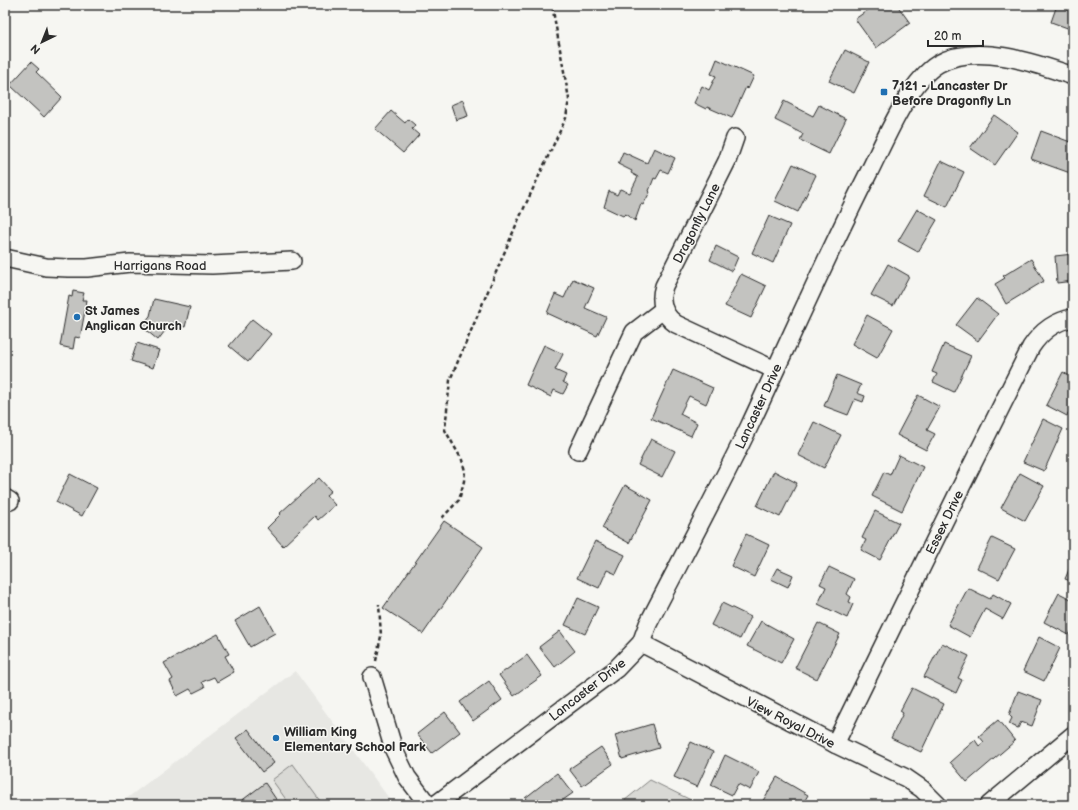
<svg xmlns="http://www.w3.org/2000/svg" width="1078" height="810" viewBox="0 0 1078 810" font-family="'Balsamiq Sans',sans-serif">
  <rect width="100%" height="100%" fill="#f6f6f2"/>
  <filter id="ink" filterUnits="userSpaceOnUse"><feTurbulence type="fractalNoise" baseFrequency=".025" numOctaves="2"/><feDisplacementMap in="SourceGraphic" scale="8" xChannelSelector="R" yChannelSelector="G"/><feConvolveMatrix kernelMatrix="1 2 1 2 8 2 1 2 1" color-interpolation-filters="sRGB"/></filter>
  <g filter="url(#ink)">
    <!-- built -->
    <polygon fill="#e7e7e3" points="295,671 394,805 118,805"/>
    <!-- green -->
    <g fill="#d9d9d5" stroke="#828280">
      <polygon points="293,764 323,805 290,805 272,780"/>
      <polygon points="650,780 701,805 619,805"/>
    </g>
    <!-- building -->
    <g fill="#c3c3c0" stroke="#2b2b2b">
      <polygon points="875,5 897,5 910,23 876,48 855,19"/>
      <polygon points="1057,5 1073,5 1073,30 1051,22"/>
      <polygon points="845,50 869,62 854,93 829,81"/>
      <polygon points="717,59 754,76 748,89 746,87 732,118 707,107 706,109 694,103 702,86 709,90 716,76 711,74"/>
      <polygon points="31,62 39,69 36,72 62,97 44,117 10,85"/>
      <polygon points="463,100 468,116 456,120 451,105"/>
      <polygon points="784,101 813,116 819,105 846,119 829,154 800,140 803,134 775,120"/>
      <polygon points="391,111 405,123 408,119 415,125 412,129 419,135 403,153 375,129"/>
      <polygon points="994,115 1018,132 995,165 970,148"/>
      <polygon points="1041,131 1073,143 1073,174 1031,159"/>
      <polygon points="654,148 675,158 668,173 661,170 656,179 654,178 649,191 650,192 643,205 641,204 635,221 625,214 623,216 604,207 609,191 617,195 620,189 630,193 638,177 631,173 632,171 618,164 623,152 647,163"/>
      <polygon points="941,161 964,172 947,207 924,196"/>
      <polygon points="793,164 816,175 798,212 775,201"/>
      <polygon points="917,209 937,220 918,252 898,241"/>
      <polygon points="769,216 790,225 773,263 752,253"/>
      <polygon points="716,246 738,257 732,271 710,260"/>
      <polygon points="1073,254 1073,281 1057,283 1055,256"/>
      <polygon points="1031,259 1044,281 1006,304 995,284 1005,278 1003,276"/>
      <polygon points="888,264 909,276 893,306 871,295"/>
      <polygon points="741,274 766,286 751,318 725,306"/>
      <polygon points="573,279 594,288 585,308 606,317 597,336 547,313 555,294 564,298"/>
      <polygon points="73,291 84,293 82,300 87,300 80,338 75,337 73,349 60,346 69,296 72,297"/>
      <polygon points="977,298 998,314 978,341 956,325"/>
      <polygon points="154,299 190,307 185,327 171,323 158,340 141,326 150,316"/>
      <polygon points="867,315 893,329 877,358 852,344"/>
      <polygon points="252,319 271,334 248,362 229,346"/>
      <polygon points="137,343 159,350 153,368 131,361"/>
      <polygon points="944,344 971,356 954,392 933,382 937,374 932,372"/>
      <polygon points="544,345 563,354 555,370 566,375 563,382 568,385 563,394 554,390 551,397 526,385"/>
      <polygon points="673,370 713,388 706,404 689,396 680,414 697,423 691,436 651,418"/>
      <polygon points="1063,372 1073,378 1073,405 1067,416 1046,405"/>
      <polygon points="837,375 861,385 857,393 865,396 863,402 855,399 848,415 824,406"/>
      <polygon points="918,395 940,407 927,430 935,434 926,450 897,435"/>
      <polygon points="1043,419 1063,429 1044,471 1023,462"/>
      <polygon points="814,422 841,435 824,468 798,455"/>
      <polygon points="651,439 675,451 662,477 638,465"/>
      <polygon points="899,455 923,467 902,511 872,496 884,472 890,475"/>
      <polygon points="774,471 797,483 780,517 757,506"/>
      <polygon points="1020,473 1044,486 1025,521 1001,508"/>
      <polygon points="70,474 97,488 82,516 56,502"/>
      <polygon points="319,478 331,491 326,495 335,505 318,520 315,516 283,546 267,528 281,514 280,513"/>
      <polygon points="625,485 652,500 629,543 602,528"/>
      <polygon points="875,511 899,523 880,560 861,550 866,540 862,538"/>
      <polygon points="444,521 483,547 423,634 383,608"/>
      <polygon points="746,534 769,545 754,577 731,566"/>
      <polygon points="992,538 1015,549 999,579 977,568"/>
      <polygon points="595,541 625,555 616,574 607,570 599,588 577,578"/>
      <polygon points="1073,560 1073,582 1065,579"/>
      <polygon points="829,567 854,579 847,594 851,597 849,602 853,604 847,618 818,604 826,587 820,584"/>
      <polygon points="777,568 793,575 788,587 771,579"/>
      <polygon points="968,588 990,599 993,594 1011,604 1003,619 985,609 970,637 948,625"/>
      <polygon points="1059,593 1073,600 1073,628 1069,635 1044,622"/>
      <polygon points="578,598 598,607 585,634 565,625"/>
      <polygon points="722,603 751,617 740,639 711,625"/>
      <polygon points="260,606 275,633 250,647 235,621"/>
      <polygon points="761,621 794,639 781,663 747,646"/>
      <polygon points="818,623 840,634 817,679 795,668"/>
      <polygon points="560,631 575,651 555,667 539,647"/>
      <polygon points="218,634 229,654 225,656 234,672 217,682 214,677 202,682 205,687 193,693 190,689 177,696 170,681 173,679 164,663"/>
      <polygon points="1039,637 1060,648 1044,681 1023,671"/>
      <polygon points="942,643 969,656 958,678 962,680 956,693 924,677"/>
      <polygon points="527,655 542,676 514,696 499,675"/>
      <polygon points="489,681 502,700 473,721 460,702"/>
      <polygon points="912,688 944,704 921,752 891,738 903,713 900,711"/>
      <polygon points="1018,691 1042,700 1032,726 1021,722 1018,728 1009,724 1012,718 1009,715"/>
      <polygon points="445,712 460,732 432,753 417,734"/>
      <polygon points="998,720 1015,741 967,782 950,762 975,740 979,746 984,742 979,736"/>
      <polygon points="652,724 659,748 622,759 615,735"/>
      <polygon points="248,729 274,763 262,772 236,738"/>
      <polygon points="691,742 713,752 697,787 674,777"/>
      <polygon points="601,747 613,764 582,786 569,769"/>
      <polygon points="725,755 759,772 750,790 738,784 732,795 711,785"/>
      <polygon points="557,773 573,793 556,805 531,805 525,798"/>
      <polygon points="777,777 808,795 802,805 761,804"/>
      <polygon points="265,783 280,805 236,805"/>
    </g>
    <g fill="none" stroke-linecap="round" stroke-linejoin="round">
      <!-- minor casing -->
      <g stroke="#2b2b2b" stroke-width="20">
        <g id="minor">
          <path d="M735,138L727,161L664,286C659,301 663,315 676,324L775,370"/>
          <polyline points="5,258 46,267 68,268 87,268 130,263 212,265 292,261"/>
          <polyline points="578,451 634,332 664,309"/>
          <polyline points="5,498 10,501"/>
          <polyline points="641,643 835,744 906,778 922,789 938,805"/>
          <polyline points="372,677 394,750 407,777 428,805"/>
          <path d="M835,744L956,497L1031,347C1041,332 1055,321 1073,318"/>
          <path d="M435,805L616,669L641,643L648,624C682,558 717,493 749,427C789,342 826,257 868,174C884,143 908,82 938,64C975,42 1035,63 1073,76"/>
          <polyline points="989,805 1073,735"/>
        </g>
      </g>
      <!-- path -->
      <g stroke="#2b2b2b" stroke-width="2.5" stroke-dasharray="4 3" stroke-linecap="butt">
        <polyline points="442,518 459,500 464,481 465,471 462,460 445,430 450,380 517,223 566,118 569,99 552,5"/>
        <polyline points="376,661 381,636 379,604"/>
      </g>
      <!-- minor -->
      <use href="#minor" stroke="#f6f6f2" stroke-width="17"/>
    </g>
  </g>
  <!-- markers -->
  <g fill="#1f6fb2" stroke="#f6f6f2" stroke-width="1.5">
    <rect x="880" y="88" width="8" height="8" rx="2"/>
    <circle cx="77" cy="317" r="4"/>
    <circle cx="276" cy="738" r="4"/>
  </g>
  <g text-anchor="middle" stroke-width="3" stroke-linejoin="round" paint-order="stroke">
    <!-- poi labels -->
    <g font-size="13" font-weight="bold" fill="#2b2b2b" stroke="#f6f6f2" text-anchor="start">
      <text x="892" y="90">7121 - Lancaster Dr<tspan x="892" dy="15">Before Dragonfly Ln</tspan></text>
      <text x="85" y="315">St James<tspan x="85" dy="15">Anglican Church</tspan></text>
      <text x="284" y="736">William King<tspan x="284" dy="15">Elementary School Park</tspan></text>
    </g>
    <!-- street labels -->
    <g font-size="13" fill="#2b2b2b" stroke="#f6f6f2">
      <text transform="translate(696 223) rotate(-63)" y="5">Dragonfly Lane</text>
      <text x="160" y="270">Harrigans Road</text>
      <text transform="translate(758 406) rotate(-65)" y="5">Lancaster Drive</text>
      <text transform="translate(944 522) rotate(-64)" y="5">Essex Drive</text>
      <text transform="translate(587 689) rotate(-38)" y="5">Lancaster Drive</text>
      <text transform="translate(791 722) rotate(27)" y="5">View Royal Drive</text>
    </g>
  </g>
  <!-- margin -->
  <rect width="1078" height="810" fill="none" stroke="#f6f6f2" stroke-width="20"/>
  <rect x="10" y="10" width="1058" height="790" fill="none" stroke="#2b2b2b" stroke-width="1.5" filter="url(#ink)"/>
  <!-- north arrow -->
  <g transform="translate(42 42) rotate(223)" stroke="#f6f6f2" stroke-width="3" paint-order="stroke">
  <path d="M0-3L7 15L0 10L-7 15Z" fill="#2b2b2b"/>
  <text y="-6" font-size="11" font-weight="bold" text-anchor="middle" fill="#2b2b2b">N</text>
  </g>
  <!-- scale -->
  <path d="M928 40v6h55v-6" fill="none" stroke="#2b2b2b" stroke-width="2"/>
  <text x="934" y="40" font-size="12" fill="#2b2b2b" stroke="#f6f6f2" stroke-width="3" paint-order="stroke">20 m</text>
</svg>
